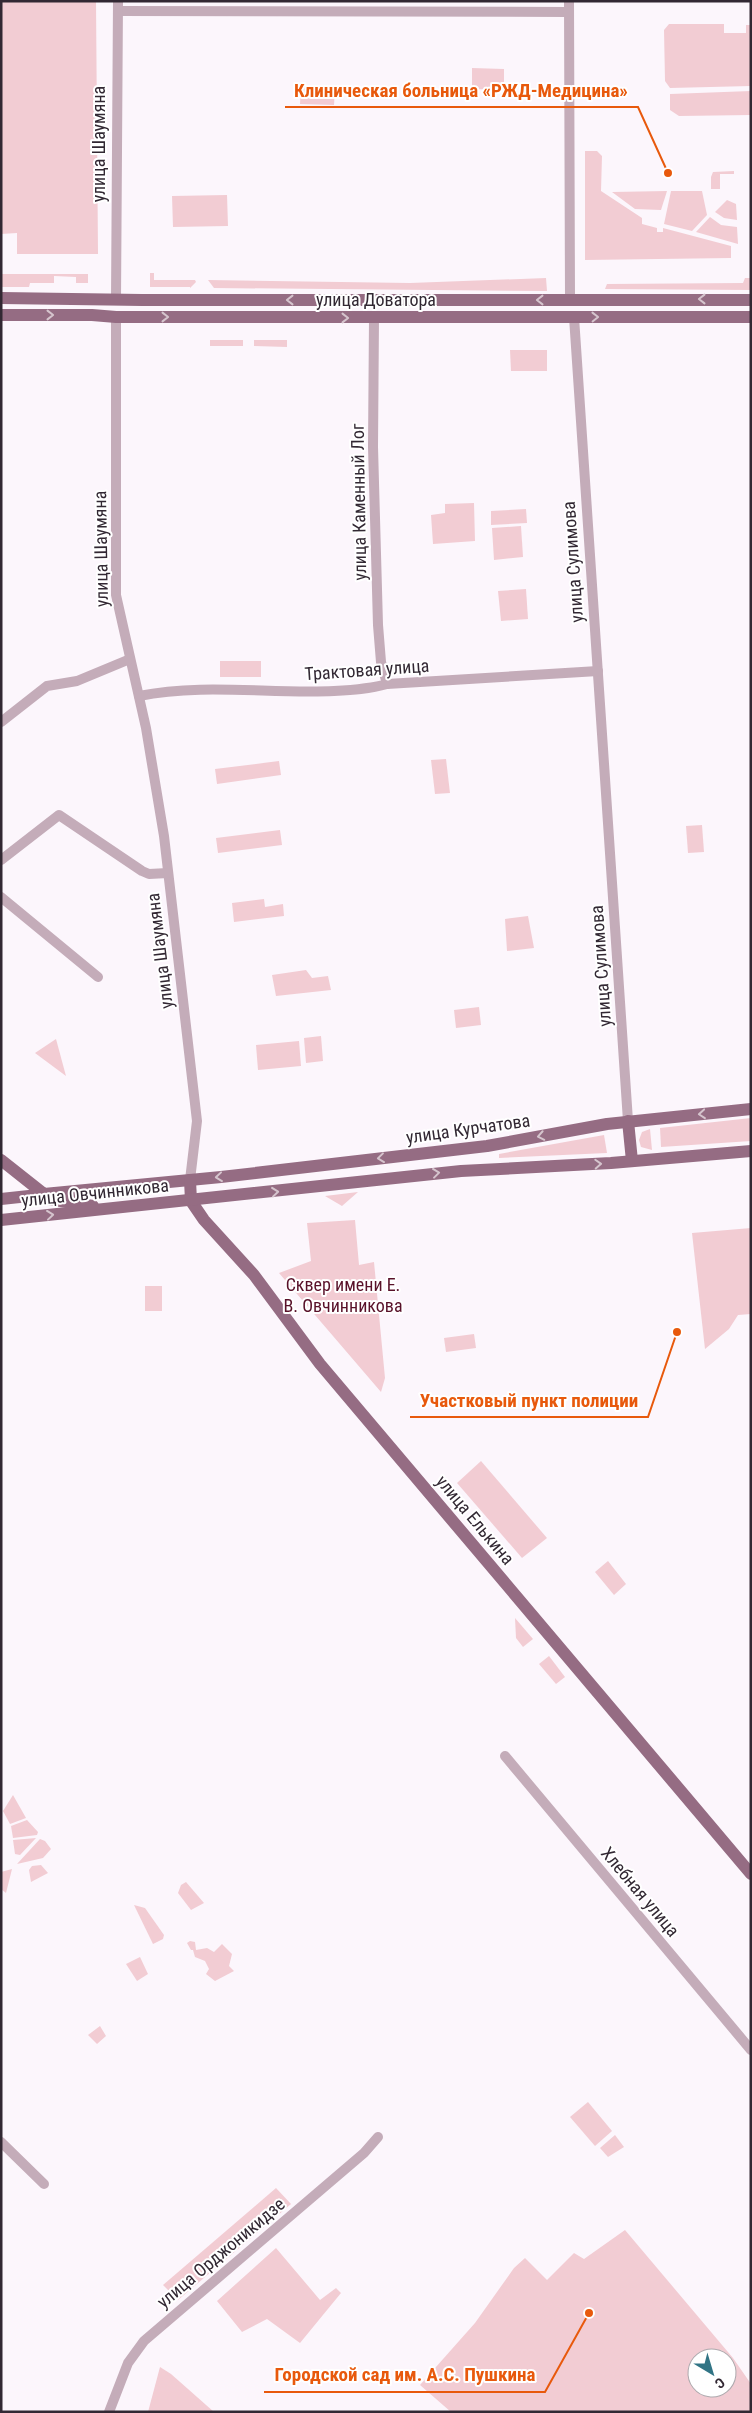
<svg xmlns="http://www.w3.org/2000/svg" width="752" height="2413" viewBox="0 0 752 2413" font-family="'Roboto Condensed',sans-serif">
  <rect width="100%" height="100%" fill="#fcf6fc"/>
  <!-- green -->
  <g fill="#f2ccd3" fill-rule="evenodd">
    <polygon points="1,1 96,1 98,254 17,254 17,233 1,234"/>
    <polygon points="669,24 724,24 724,33 746,33 746,25 751,25 751,86 670,88 665,81 664,30"/>
    <polygon points="472,68 504,69 504,90 472,89"/>
    <polygon points="301,86 335,87 334,105 300,104"/>
    <polygon points="751,91 751,115 679,116 670,110 670,94"/>
    <polygon points="585,151 597,151 602,156 601,191 642,218 642,224 657,228 657,232 663,232 663,228 731,246 731,258 585,260"/>
    <polygon points="734,171 734,174 720,174 720,189 711,189 711,177 713,172"/>
    <polygon points="667,191 661,210 635,209 612,192"/>
    <polygon points="671,191 702,191 707,215 692,231 664,224"/>
    <polygon points="227,195 228,226 173,227 172,196"/>
    <polygon points="727,200 736,204 737,220 724,218 715,212"/>
    <polygon points="710,217 721,225 737,227 738,244 696,232"/>
    <polygon points="150,273 154,273 154,280 195,280 196,282 190,288 190,287 150,287"/>
    <polygon points="1,274 88,274 88,283 76,283 76,277 54,276 54,283 30,283 29,287 1,287"/>
    <polygon points="546,278 547,291 214,288 208,280 410,283"/>
    <polygon points="745,278 751,278 751,290 605,289 607,284 743,283"/>
    <rect x="210" y="340" width="33" height="6"/>
    <polygon points="254,340 287,340 287,347 254,346"/>
    <polygon points="510,350 547,350 547,371 511,371"/>
    <polygon points="474,503 475,541 433,544 431,515 445,513 445,504"/>
    <polygon points="526,509 527,523 491,525 491,511"/>
    <polygon points="521,526 523,557 494,560 492,528"/>
    <polygon points="526,589 528,619 501,621 498,591"/>
    <rect x="220" y="661" width="41" height="16"/>
    <polygon points="446,759 450,793 435,794 431,760"/>
    <polygon points="279,761 281,775 217,784 215,769"/>
    <polygon points="702,825 704,852 688,853 686,826"/>
    <polygon points="280,830 282,845 218,853 216,838"/>
    <polygon points="264,899 265,907 283,904 284,916 234,922 232,903"/>
    <polygon points="528,916 534,948 507,951 505,919"/>
    <polygon points="306,970 312,978 328,976 331,990 276,996 272,975"/>
    <polygon points="479,1007 481,1025 456,1028 454,1010"/>
    <polygon points="321,1036 323,1061 306,1063 304,1038"/>
    <polygon points="56,1039 66,1076 35,1053"/>
    <polygon points="299,1041 301,1066 258,1070 256,1045"/>
    <polygon points="751,1118 751,1141 661,1147 660,1128"/>
    <polygon points="650,1129 652,1150 641,1147 639,1140 642,1132"/>
    <polygon points="604,1135 607,1153 499,1158 499,1154"/>
    <polygon points="358,1192 342,1206 325,1196"/>
    <polygon points="355,1220 359,1265 374,1262 385,1378 381,1392 279,1273 311,1261 307,1223"/>
    <polygon points="751,1228 751,1314 738,1315 729,1329 705,1349 692,1233"/>
    <rect x="145" y="1286" width="17" height="25"/>
    <polygon points="474,1334 476,1348 446,1352 444,1338"/>
    <polygon points="481,1461 547,1538 522,1558 457,1483"/>
    <polygon points="608,1561 626,1584 614,1595 595,1572"/>
    <polygon points="515,1618 533,1639 523,1647 516,1638"/>
    <polygon points="549,1656 565,1677 556,1684 539,1664"/>
    <polygon points="13,1795 26,1818 10,1824 3,1811"/>
    <polygon points="27,1820 38,1832 37,1835 13,1838 11,1826"/>
    <polygon points="36,1838 20,1855 15,1854 13,1840"/>
    <polygon points="40,1839 45,1841 51,1849 43,1858 17,1864"/>
    <polygon points="41,1865 48,1873 31,1882 29,1870 32,1866"/>
    <polygon points="12,1869 6,1893 1,1889 1,1872"/>
    <polygon points="186,1882 204,1903 191,1910 178,1893 181,1885"/>
    <polygon points="134,1905 145,1908 164,1935 163,1939 153,1944"/>
    <polygon points="190,1941 195,1942 196,1950 207,1948 214,1952 222,1944 232,1954 229,1966 234,1971 215,1981 206,1974 209,1969 205,1961 195,1957 193,1950 191,1950 187,1943"/>
    <polygon points="140,1957 148,1974 137,1981 126,1964"/>
    <polygon points="100,2026 106,2036 97,2044 88,2035"/>
    <polygon points="588,2102 612,2131 595,2146 570,2117"/>
    <polygon points="615,2135 624,2147 608,2157 600,2148"/>
    <polygon points="276,2188 291,2204 178,2300 163,2285"/>
    <path d="M625,2230L733,2358L751,2384V2412H451L420,2385L475,2323L514,2268L525,2258L547,2280L574,2253L584,2259ZM697,2358H727V2388H697Z"/>
    <polygon points="276,2248 320,2300 336,2288 341,2293 300,2343 267,2319 242,2332 217,2301"/>
    <polygon points="160,2367 171,2374 214,2412 148,2412"/>
  </g>
  <g fill="none" stroke-linecap="round" stroke-linejoin="round">
    <!-- minor -->
    <g stroke="#c4acb9" stroke-width="10">
      <polyline points="569,1 570,300"/>
      <polyline points="118,11 569,12"/>
      <polyline points="116,300 118,1"/>
      <polyline points="116,317 116,595 146,728 164,836 197,1121 190,1180"/>
      <polyline points="574,317 628,1121"/>
      <polyline points="374,318 373,447 378,625 381,662 387,684"/>
      <path d="M139,696C203,683 269,694 334,691C352,690 370,689 387,684L598,671"/>
      <polyline points="1,722 47,686 77,681 130,659"/>
      <polyline points="1,860 59,815 142,871 149,874 168,873"/>
      <polyline points="1,897 98,977"/>
      <polyline points="505,1756 751,2050"/>
      <polyline points="1,2142 44,2184"/>
      <polyline points="109,2412 128,2363 144,2341 364,2153 378,2137"/>
    </g>
    <!-- major -->
    <g stroke="#956c83" stroke-width="12">
      <polyline points="1,298 142,300 751,300"/>
      <polyline points="1,315 92,315 116,317 751,317"/>
      <polyline points="628,1121 632,1161"/>
      <polyline points="1,1160 44,1194 221,1177 487,1146 607,1124 751,1109"/>
      <polyline points="190,1180 191,1201 204,1220 254,1275 320,1364 751,1874"/>
      <polyline points="1,1199 29,1196 93,1206"/>
      <polyline points="1,1220 461,1171 611,1163 751,1151"/>
    </g>
    <!-- rail -->
    <polyline stroke="#918991" stroke-width="3" stroke-dasharray="2.5 5" stroke-linecap="butt" points="32,2412 32,2411"/>
  </g>
  <!-- one-way arrows -->
  <defs><path id="oneway-chevron" d="M-2-3.5L2.5 0L-2 3.5" fill="none" stroke-width="1.6" stroke-linecap="round" stroke-linejoin="round" transform="scale(1.25)"/></defs>
  <g stroke="#d5c4cd">
    <use href="#oneway-chevron" transform="translate(702 299) rotate(-180)"/>
    <use href="#oneway-chevron" transform="translate(290 300) rotate(-180)"/>
    <use href="#oneway-chevron" transform="translate(540 300) rotate(-180)"/>
    <use href="#oneway-chevron" transform="translate(50 315)"/>
    <use href="#oneway-chevron" transform="translate(165 317)"/>
    <use href="#oneway-chevron" transform="translate(595 317) rotate(-1)"/>
    <use href="#oneway-chevron" transform="translate(345 318)"/>
    <use href="#oneway-chevron" transform="translate(702 1114) rotate(175)"/>
    <use href="#oneway-chevron" transform="translate(541 1136) rotate(169)"/>
    <use href="#oneway-chevron" transform="translate(381 1158) rotate(173)"/>
    <use href="#oneway-chevron" transform="translate(598 1164) rotate(-3)"/>
    <use href="#oneway-chevron" transform="translate(436 1173) rotate(-7)"/>
    <use href="#oneway-chevron" transform="translate(219 1177) rotate(174)"/>
    <use href="#oneway-chevron" transform="translate(275 1192) rotate(-6)"/>
    <use href="#oneway-chevron" transform="translate(50 1215) rotate(-6)"/>
  </g>
  <g text-anchor="middle" stroke-width="4" stroke-linejoin="round" paint-order="stroke">
    <!-- street labels -->
    <g font-size="18" fill="#322833" stroke="#fff">
      <text transform="translate(99 144) rotate(-90)" y="6">улица Шаумяна</text>
      <text x="376" y="306">улица Доватора</text>
      <text transform="translate(359 502) rotate(-91)" y="6">улица Каменный Лог</text>
      <text transform="translate(101 549) rotate(-91)" y="6">улица Шаумяна</text>
      <text transform="translate(573 562) rotate(-94)" y="6">улица Сулимова</text>
      <text transform="translate(367 670) rotate(-4)" y="6">Трактовая улица</text>
      <text transform="translate(160 951) rotate(-97)" y="6">улица Шаумяна</text>
      <text transform="translate(601 966) rotate(-94)" y="6">улица Сулимова</text>
      <text transform="translate(468 1129) rotate(-8)" y="6">улица Курчатова</text>
      <text transform="translate(95 1193) rotate(-6)" y="6">улица Овчинникова</text>
      <text transform="translate(475 1520) rotate(50)" y="6">улица Елькина</text>
      <text transform="translate(640 1892) rotate(50)" y="6">Хлебная улица</text>
      <text transform="translate(221 2253) rotate(-40)" y="6">улица Орджоникидзе</text>
    </g>
    <!-- park labels -->
    <g font-size="18" fill="#581129" stroke="#fff">
      <text x="343" y="1291">Сквер имени Е.<tspan x="343" dy="21">В. Овчинникова</tspan></text>
    </g>
  </g>
  <!-- callouts -->
  <path fill="none" stroke="#e8590c" stroke-width="2" d="M668 173L638 107H285M677 1332L648 1417H410M589 2313L545 2392H264"/>
  <g fill="#e8590c" stroke="#fff" stroke-width="2">
    <circle cx="668" cy="173" r="5"/>
    <circle cx="677" cy="1332" r="5"/>
    <circle cx="589" cy="2313" r="5"/>
  </g>
  <g font-size="19" text-anchor="middle" font-weight="bold" fill="#e8590c" stroke="#fff" stroke-width="4" stroke-linejoin="round" paint-order="stroke">
    <text x="461" y="97">Клиническая больница «РЖД-Медицина»</text>
    <text x="529" y="1407">Участковый пункт полиции</text>
    <text x="405" y="2381">Городской сад им. А.С. Пушкина</text>
  </g>
  <!-- border -->
  <rect width="752" height="2413" fill="none" stroke="#322833" stroke-width="5"/>
  <!-- north arrow -->
  <g transform="translate(712 2373) rotate(142)"><circle r="24" fill="#ffffff" stroke="#ada9ad"/>
  <path d="M0-4L9 19L0 12L-9 19Z" fill="#317485"/>
  <text y="-8" font-size="14" font-weight="bold" text-anchor="middle" fill="#322833">С</text>
  </g>
</svg>
